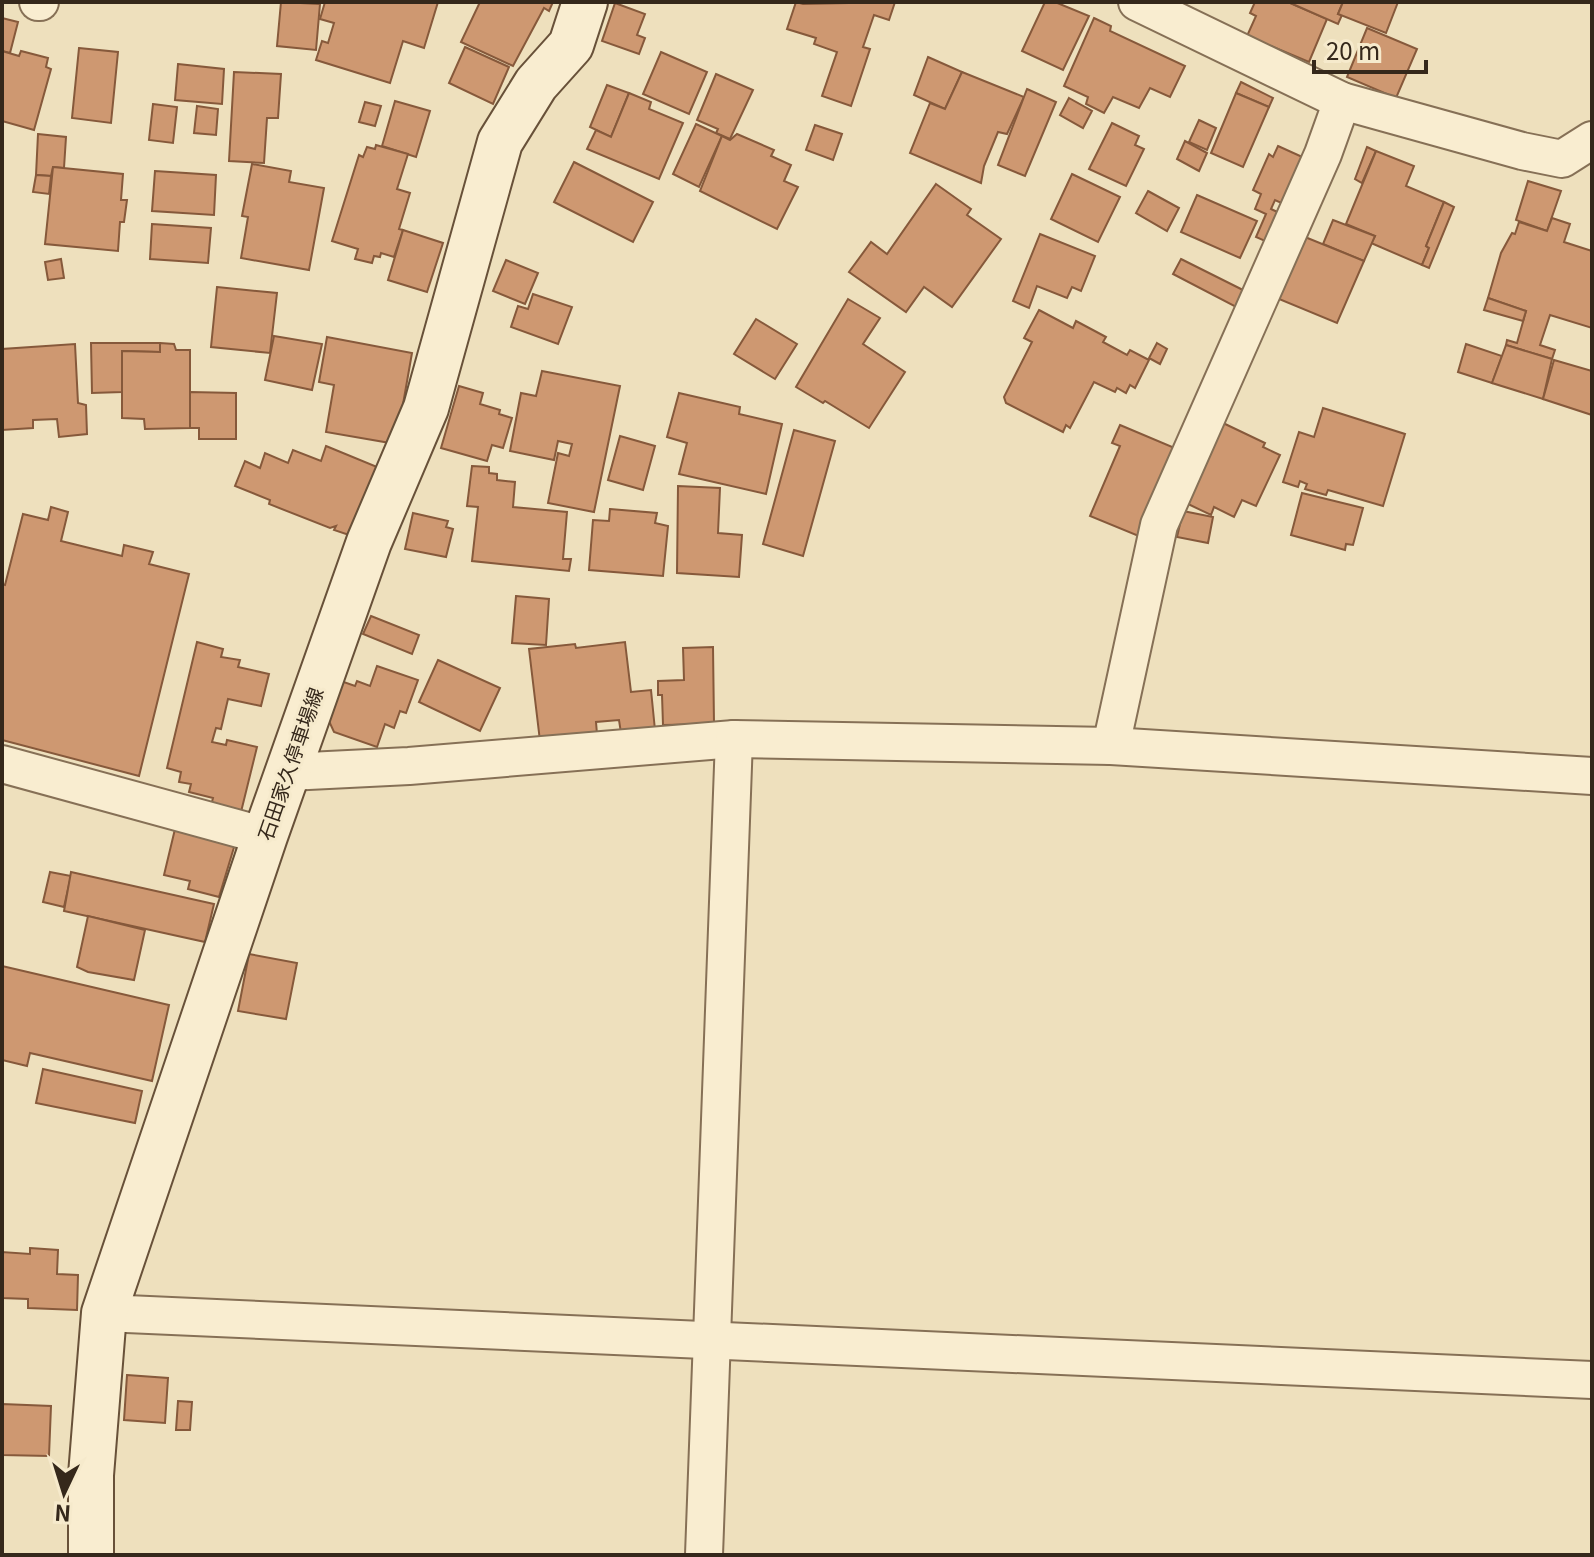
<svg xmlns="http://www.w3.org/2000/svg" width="1594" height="1557" viewBox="0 0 1594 1557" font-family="Georgia,'Noto Sans JP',serif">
  <rect width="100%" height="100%" fill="#eee0bd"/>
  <!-- building -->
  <g fill="#ce9871" stroke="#86593b" stroke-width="2">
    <polygon points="281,2 320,4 316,50 277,46"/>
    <polygon points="325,2 438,2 424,48 403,41 390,83 316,60 322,41 328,43 334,23 320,19"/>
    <polygon points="480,2 553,2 549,11 544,8 513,66 461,42"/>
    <polygon points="796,2 803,4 895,2 889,20 874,15 863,47 870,49 851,106 822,96 837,52 814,44 816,38 787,29"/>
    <polygon points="1045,2 1055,2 1089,16 1063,70 1022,51"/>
    <polygon points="1255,2 1288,2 1327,19 1309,62 1247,36 1256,16 1250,13"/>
    <polygon points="1288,2 1343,2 1338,14 1342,15 1338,24"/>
    <polygon points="1343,2 1398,2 1386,33 1338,14"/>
    <polygon points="615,3 645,14 637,35 645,38 639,54 602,41"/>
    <polygon points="2,18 18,22 10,53 2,51"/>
    <polygon points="1094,18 1111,26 1110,31 1185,66 1170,97 1150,88 1139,108 1113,97 1104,113 1086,104 1088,97 1064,86"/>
    <polygon points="1367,28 1417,49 1396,98 1347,77"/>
    <polygon points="465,47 509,67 493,104 449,83"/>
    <polygon points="79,48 118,52 111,123 72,118"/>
    <polygon points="2,51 19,56 21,51 48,58 46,67 51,69 34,130 2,121"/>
    <polygon points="661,52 707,72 689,114 643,94"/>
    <polygon points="928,57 962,72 945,109 914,95"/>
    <polygon points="178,64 224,69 222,104 175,100"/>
    <polygon points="234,72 281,74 278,118 267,118 264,163 229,161"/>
    <polygon points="962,72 1024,97 1007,134 998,132 984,166 981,183 910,153 930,103 945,109"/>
    <polygon points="716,74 753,90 730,139 716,133 718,129 697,120"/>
    <polygon points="1241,82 1273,98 1269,107 1236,93"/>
    <polygon points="607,85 629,93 611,137 590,127"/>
    <polygon points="1027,89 1056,102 1025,176 998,165"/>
    <polygon points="629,93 651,102 649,109 683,123 659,179 587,149 596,130 611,137"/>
    <polygon points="1236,93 1269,107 1243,167 1211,153"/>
    <polygon points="1069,98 1092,111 1083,128 1060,115"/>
    <polygon points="395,101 430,111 416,157 382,146"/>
    <polygon points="365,102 381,106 375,126 359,122"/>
    <polygon points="153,104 177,107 173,143 149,140"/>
    <polygon points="197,106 218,109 216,135 194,133"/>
    <polygon points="1199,120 1216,128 1207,150 1189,142"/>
    <polygon points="1112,123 1139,136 1135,145 1144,149 1126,186 1089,169"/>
    <polygon points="696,124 722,136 699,187 673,174"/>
    <polygon points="815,125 842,134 833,160 806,150"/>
    <polygon points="38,134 66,137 64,168 53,167 51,176 36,175"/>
    <polygon points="737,134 774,150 771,156 791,165 784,181 798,187 777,229 700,191 722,136 730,140"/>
    <polygon points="1185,141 1207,153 1199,171 1177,159"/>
    <polygon points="376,145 408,154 397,189 410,193 399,229 403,230 394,257 381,253 380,257 374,256 372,263 355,259 358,249 332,241 359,155 363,157 367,147 375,149"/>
    <polygon points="1278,146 1309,160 1288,206 1275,200 1271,209 1284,215 1272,244 1256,237 1266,214 1255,209 1261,194 1253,190 1269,154 1273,157"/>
    <polygon points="1367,147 1376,151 1362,183 1355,179"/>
    <polygon points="1376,151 1414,166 1406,186 1444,202 1426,246 1429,248 1422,265 1371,243 1375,236 1346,224"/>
    <polygon points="574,162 653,202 633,242 554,202"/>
    <polygon points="252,164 291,171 289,182 324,188 309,270 241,258 248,217 242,216"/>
    <polygon points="53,167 123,174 121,200 127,200 124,222 120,222 118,251 45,244"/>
    <polygon points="155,171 216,175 214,215 152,211"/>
    <polygon points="1072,174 1120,197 1098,242 1051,219"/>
    <polygon points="36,175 51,176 49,194 33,192"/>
    <polygon points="1528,181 1561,191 1547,231 1516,220"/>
    <polygon points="936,184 971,209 967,215 1001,239 952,307 924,287 906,312 849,272 871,242 887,254"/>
    <polygon points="1148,191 1179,208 1167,231 1136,213"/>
    <polygon points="1197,195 1257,221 1240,258 1181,232"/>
    <polygon points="1444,202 1454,207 1429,268 1422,265 1429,248 1426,246"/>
    <polygon points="1552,218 1570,224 1564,242 1592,251 1592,328 1550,315 1540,345 1555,350 1552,359 1506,345 1507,340 1517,343 1526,311 1488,298 1501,253 1512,233 1515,234 1519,222 1547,231"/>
    <polygon points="1333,220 1375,236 1364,261 1323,244"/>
    <polygon points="152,224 211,228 208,263 150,259"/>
    <polygon points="403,230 443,243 427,292 388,280"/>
    <polygon points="1040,234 1095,256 1081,291 1072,287 1067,298 1037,286 1029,308 1013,301"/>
    <polygon points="1305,237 1364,261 1337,323 1279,299"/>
    <polygon points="61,259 64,278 48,280 45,262"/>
    <polygon points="1181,259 1249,293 1240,309 1173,274"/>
    <polygon points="506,260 538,273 525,304 493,291"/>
    <polygon points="217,287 277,293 270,353 211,347"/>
    <polygon points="533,294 572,307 558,344 511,327 518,306 528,309"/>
    <polygon points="1488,298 1526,311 1523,321 1484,310"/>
    <polygon points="848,299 880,318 863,344 905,372 869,428 825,401 823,403 796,387"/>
    <polygon points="1039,310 1073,328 1076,321 1106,337 1103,342 1127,355 1130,350 1149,360 1135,388 1130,385 1126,393 1117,388 1115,392 1094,382 1070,428 1066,425 1063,432 1006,403 1004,397 1032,342 1024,338"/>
    <polygon points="756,319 797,344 775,379 734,354"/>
    <polygon points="274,336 322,344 312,390 265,380"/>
    <polygon points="327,337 412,353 396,444 326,432 334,385 319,382"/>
    <polygon points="91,343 160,343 160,352 122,351 122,392 92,393"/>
    <polygon points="160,343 174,344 176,350 190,350 190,428 145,429 144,419 122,418 122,351 160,352"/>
    <polygon points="1157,343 1167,349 1160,364 1149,358"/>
    <polygon points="75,344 78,403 86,405 87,434 59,437 57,419 33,420 33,428 2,430 2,349"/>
    <polygon points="1466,344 1502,356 1492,383 1458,372"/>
    <polygon points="1506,345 1552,359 1543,399 1492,383"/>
    <polygon points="1554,360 1592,371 1592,415 1543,399"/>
    <polygon points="542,371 620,386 594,512 548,503 558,453 569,456 572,444 558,441 554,460 510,451 521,393 536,396"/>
    <polygon points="459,386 483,393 480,404 500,410 499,414 512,418 503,448 492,445 487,461 441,448"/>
    <polygon points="190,392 236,393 236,439 199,439 199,428 190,428"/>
    <polygon points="679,393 740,407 739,414 782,424 766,494 679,474 687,443 667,437"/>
    <polygon points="1323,408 1405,434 1383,506 1328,490 1326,495 1305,489 1307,484 1300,481 1298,487 1283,482 1299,432 1314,437"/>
    <polygon points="1223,423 1265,443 1263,447 1280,455 1256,506 1242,500 1234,517 1214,507 1211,515 1188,504"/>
    <polygon points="1120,425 1177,449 1141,537 1090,516 1120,446 1112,443"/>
    <polygon points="794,430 835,441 803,556 763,544"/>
    <polygon points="620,436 655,446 643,490 608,480"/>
    <polygon points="326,446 382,469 355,537 334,530 336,526 330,528 269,504 270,500 235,486 245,461 260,468 265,453 288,463 293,450 321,461"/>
    <polygon points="472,466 489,467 489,473 497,474 497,480 515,482 513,507 567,512 563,559 571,559 569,571 472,561 478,507 467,506"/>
    <polygon points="678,486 720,488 718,533 742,535 739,577 677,573"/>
    <polygon points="1302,493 1363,508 1353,545 1346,544 1345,550 1291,535"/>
    <polygon points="51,507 68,512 61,541 122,556 124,545 153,552 149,564 189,574 139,776 2,740 2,584 5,585 23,514 48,520"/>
    <polygon points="610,509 657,513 655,523 668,526 663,576 589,570 593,520 609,521"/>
    <polygon points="1183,511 1213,517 1208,543 1177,537"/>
    <polygon points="413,513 448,521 446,527 453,529 446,557 405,549"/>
    <polygon points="516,596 549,599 546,645 512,643"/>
    <polygon points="371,616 419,635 412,654 363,634"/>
    <polygon points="197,642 223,649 221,657 240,660 238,667 269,674 261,706 228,699 221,729 216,728 212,742 226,745 227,740 257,747 240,816 210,809 213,798 189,792 191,784 179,782 181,772 167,768"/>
    <polygon points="625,642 631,692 651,690 655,730 621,733 619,720 596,722 597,734 540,741 529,649 575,644 576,648"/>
    <polygon points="713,647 714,724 663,725 662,695 658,695 658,681 684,680 683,648"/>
    <polygon points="438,660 500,688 480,731 419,702"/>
    <polygon points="377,666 418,680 406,713 400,711 394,728 385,724 377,747 334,732 328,719 341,681 355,686 357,681 370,686"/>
    <polygon points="175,829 235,844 219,897 188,889 190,881 164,875"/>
    <polygon points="50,872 71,876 64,907 43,902"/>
    <polygon points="71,872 214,904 205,942 64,911"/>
    <polygon points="88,916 145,930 134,980 88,972 77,967"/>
    <polygon points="249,954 297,963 286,1019 238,1011"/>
    <polygon points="2,966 169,1005 152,1081 30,1053 27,1066 2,1060"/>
    <polygon points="43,1069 142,1091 135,1123 36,1103"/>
    <polygon points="30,1248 58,1250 57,1274 78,1275 77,1310 28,1308 28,1299 2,1298 2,1252 30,1254"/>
    <polygon points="127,1375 168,1378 165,1423 124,1420"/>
    <polygon points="178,1401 192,1402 190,1430 176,1430"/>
    <polygon points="2,1404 51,1406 49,1456 2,1455"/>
  </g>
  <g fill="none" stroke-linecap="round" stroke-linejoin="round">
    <!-- minor casing -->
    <g stroke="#867056" stroke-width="40">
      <g id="minor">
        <polyline points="38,2 40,2"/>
        <polyline points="1137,2 1342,101 1522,151 1562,159 1592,140"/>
        <polyline points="1111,746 1159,525 1323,154 1342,101"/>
        <polyline points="2,764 265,836"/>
        <polyline points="288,772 409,766 734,739 1111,746 1592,776"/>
        <polyline points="104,1313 1592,1380"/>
        <polyline points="704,1555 734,739"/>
      </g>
    </g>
    <!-- secondary casing -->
    <g stroke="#685139" stroke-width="48">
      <polyline id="secondary" points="91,1555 91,1475 104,1313 265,836 369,542 426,408 500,142 536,84 571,45 585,2"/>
    </g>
    <!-- minor -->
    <use href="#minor" stroke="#f9edd0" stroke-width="36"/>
    <!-- secondary -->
    <use href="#secondary" stroke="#f9edd0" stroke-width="44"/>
  </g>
  <g text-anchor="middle" stroke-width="6" stroke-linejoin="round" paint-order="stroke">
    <!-- street labels -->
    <g font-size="20" fill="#35281b" stroke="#f6eacc">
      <text transform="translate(291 764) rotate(-71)" y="7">石田家久停車場線</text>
    </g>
  </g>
  <!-- border -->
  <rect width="1594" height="1557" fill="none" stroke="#35281b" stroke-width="8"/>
  <!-- north arrow -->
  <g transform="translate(64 1493) rotate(184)" stroke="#f6eacc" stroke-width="6" paint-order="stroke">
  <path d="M0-6L14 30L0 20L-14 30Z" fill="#35281b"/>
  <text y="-12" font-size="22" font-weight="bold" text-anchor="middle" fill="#35281b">N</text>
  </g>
  <!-- scale -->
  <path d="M1314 60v12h112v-12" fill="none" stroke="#35281b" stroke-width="4"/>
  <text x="1326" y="60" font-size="24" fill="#35281b" stroke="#f6eacc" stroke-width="6" paint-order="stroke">20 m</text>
</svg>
